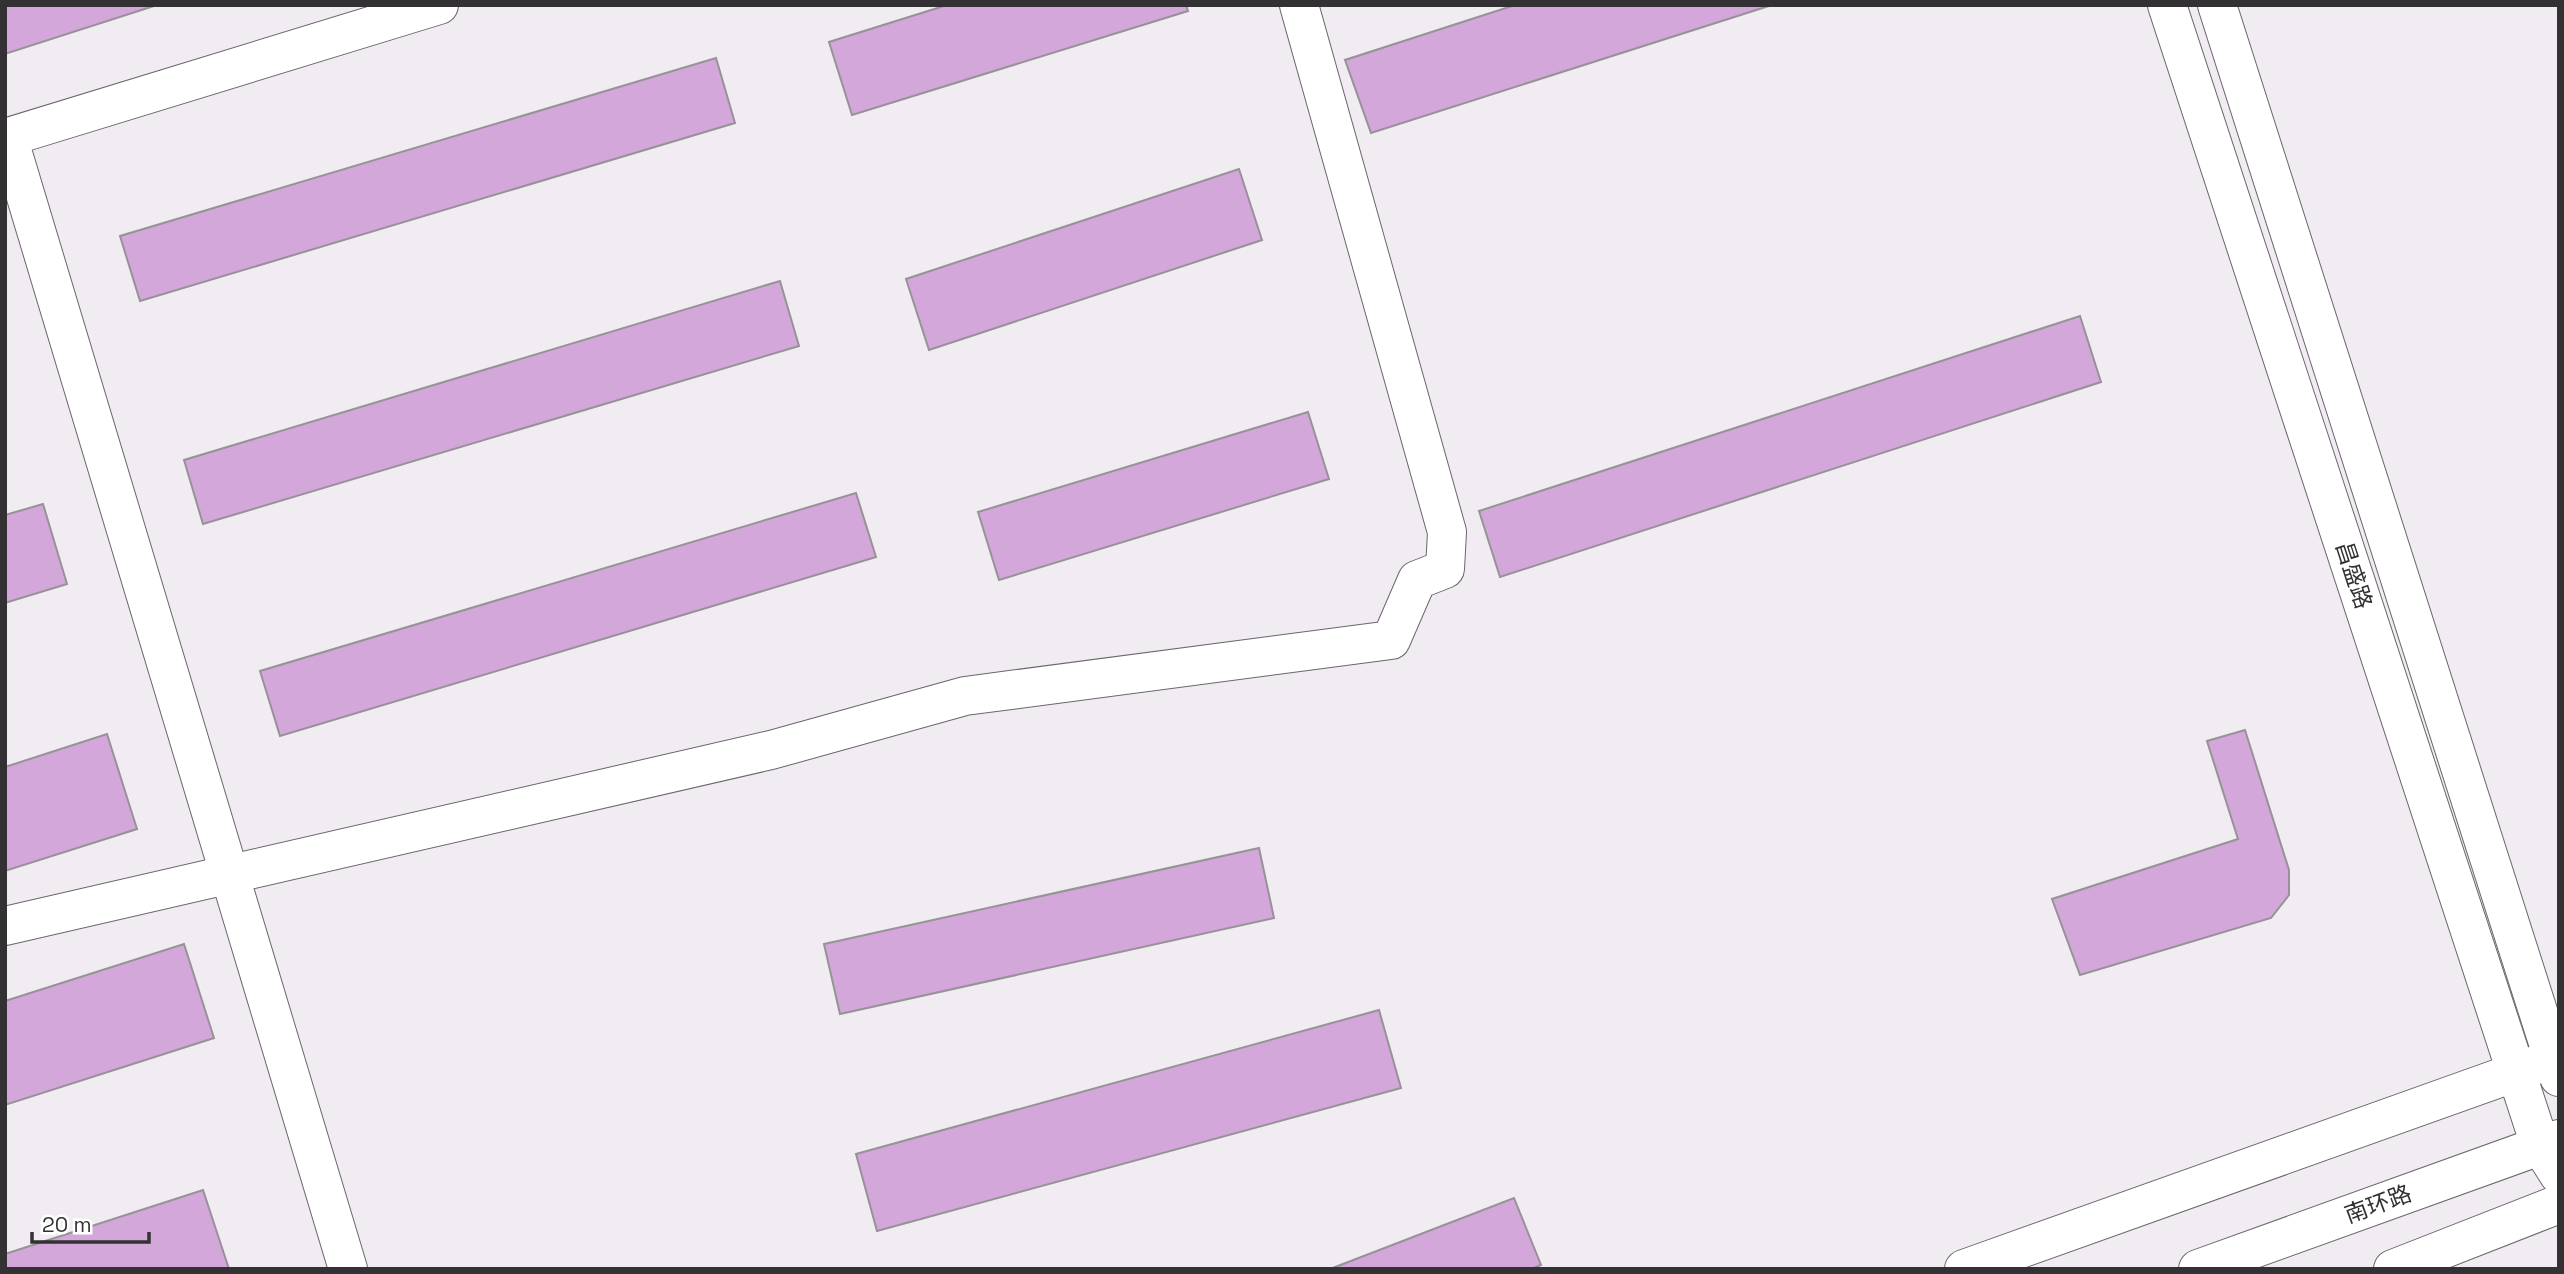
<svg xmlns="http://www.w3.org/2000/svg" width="2564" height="1274" viewBox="0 0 2564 1274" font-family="'Space Grotesk','Noto Sans SC',sans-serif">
  <rect width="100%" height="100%" fill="#f0ecf1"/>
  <!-- building -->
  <g fill="#d3a7d9" stroke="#969297" stroke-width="2">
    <polygon points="5,5 157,5 5,54"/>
    <polygon points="947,5 1186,5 1188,11 852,115 829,42"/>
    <polygon points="1515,5 1772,5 1371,133 1345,60"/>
    <polygon points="716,58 735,123 140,301 120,236"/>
    <polygon points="1239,169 1262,240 929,350 906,279"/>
    <polygon points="780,281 799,346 203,524 184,460"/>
    <polygon points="2080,316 2101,382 1500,577 1479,511"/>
    <polygon points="1308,412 1329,479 999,580 978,512"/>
    <polygon points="856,493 876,557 280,736 260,671"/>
    <polygon points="43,504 67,584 5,603 5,515"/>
    <polygon points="2245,730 2289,870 2289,895 2271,918 2080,975 2052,899 2238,839 2207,741"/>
    <polygon points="107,734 137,829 5,871 5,767"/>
    <polygon points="1259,848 1274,918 840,1014 824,944"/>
    <polygon points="184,944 214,1038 5,1105 5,1001"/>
    <polygon points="1379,1010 1401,1088 877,1231 856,1154"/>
    <polygon points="203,1190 229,1269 5,1269 5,1254"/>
    <polygon points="1514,1198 1541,1265 1531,1269 1330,1269"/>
  </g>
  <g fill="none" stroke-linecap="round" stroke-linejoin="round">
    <!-- street casing -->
    <g stroke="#6a666b" stroke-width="40">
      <g id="street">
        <polyline points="8,137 348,1269"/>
        <polyline points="5,138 439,5"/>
        <polyline points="5,926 771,750 965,696 1391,640 1417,580 1445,569 1447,532 1299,5"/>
        <polyline points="1964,1269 2547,1061"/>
      </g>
    </g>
    <!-- secondary casing -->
    <g stroke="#6a666b" stroke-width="40">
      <g id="secondary">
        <polyline points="2167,5 2540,1145 2559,1175"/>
        <polyline points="2217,5 2559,1077"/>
      </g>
    </g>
    <!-- primary casing -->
    <g stroke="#6a666b" stroke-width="40">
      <g id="primary">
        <polyline points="2198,1269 2559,1139"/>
        <polyline points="2393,1269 2559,1204"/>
      </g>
    </g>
    <!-- street -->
    <use href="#street" stroke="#fff" stroke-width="38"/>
    <!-- secondary -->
    <use href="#secondary" stroke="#fff" stroke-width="38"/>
    <!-- primary -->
    <use href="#primary" stroke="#fff" stroke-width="38"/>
  </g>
  <g text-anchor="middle" stroke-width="5" stroke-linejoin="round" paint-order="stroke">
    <!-- street labels -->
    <g font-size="23" fill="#333133" stroke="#fff">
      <text transform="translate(2354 575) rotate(72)" y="8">昌盛路</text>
      <text transform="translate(2378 1204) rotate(-20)" y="8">南环路</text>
    </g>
  </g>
  <!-- border -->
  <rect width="2564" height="1274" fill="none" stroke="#333133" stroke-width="14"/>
  <!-- scale -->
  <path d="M32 1232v10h117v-10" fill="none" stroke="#333133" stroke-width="3.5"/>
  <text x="42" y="1232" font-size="21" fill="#333133" stroke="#ffffff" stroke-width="5" paint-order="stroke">20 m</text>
</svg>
